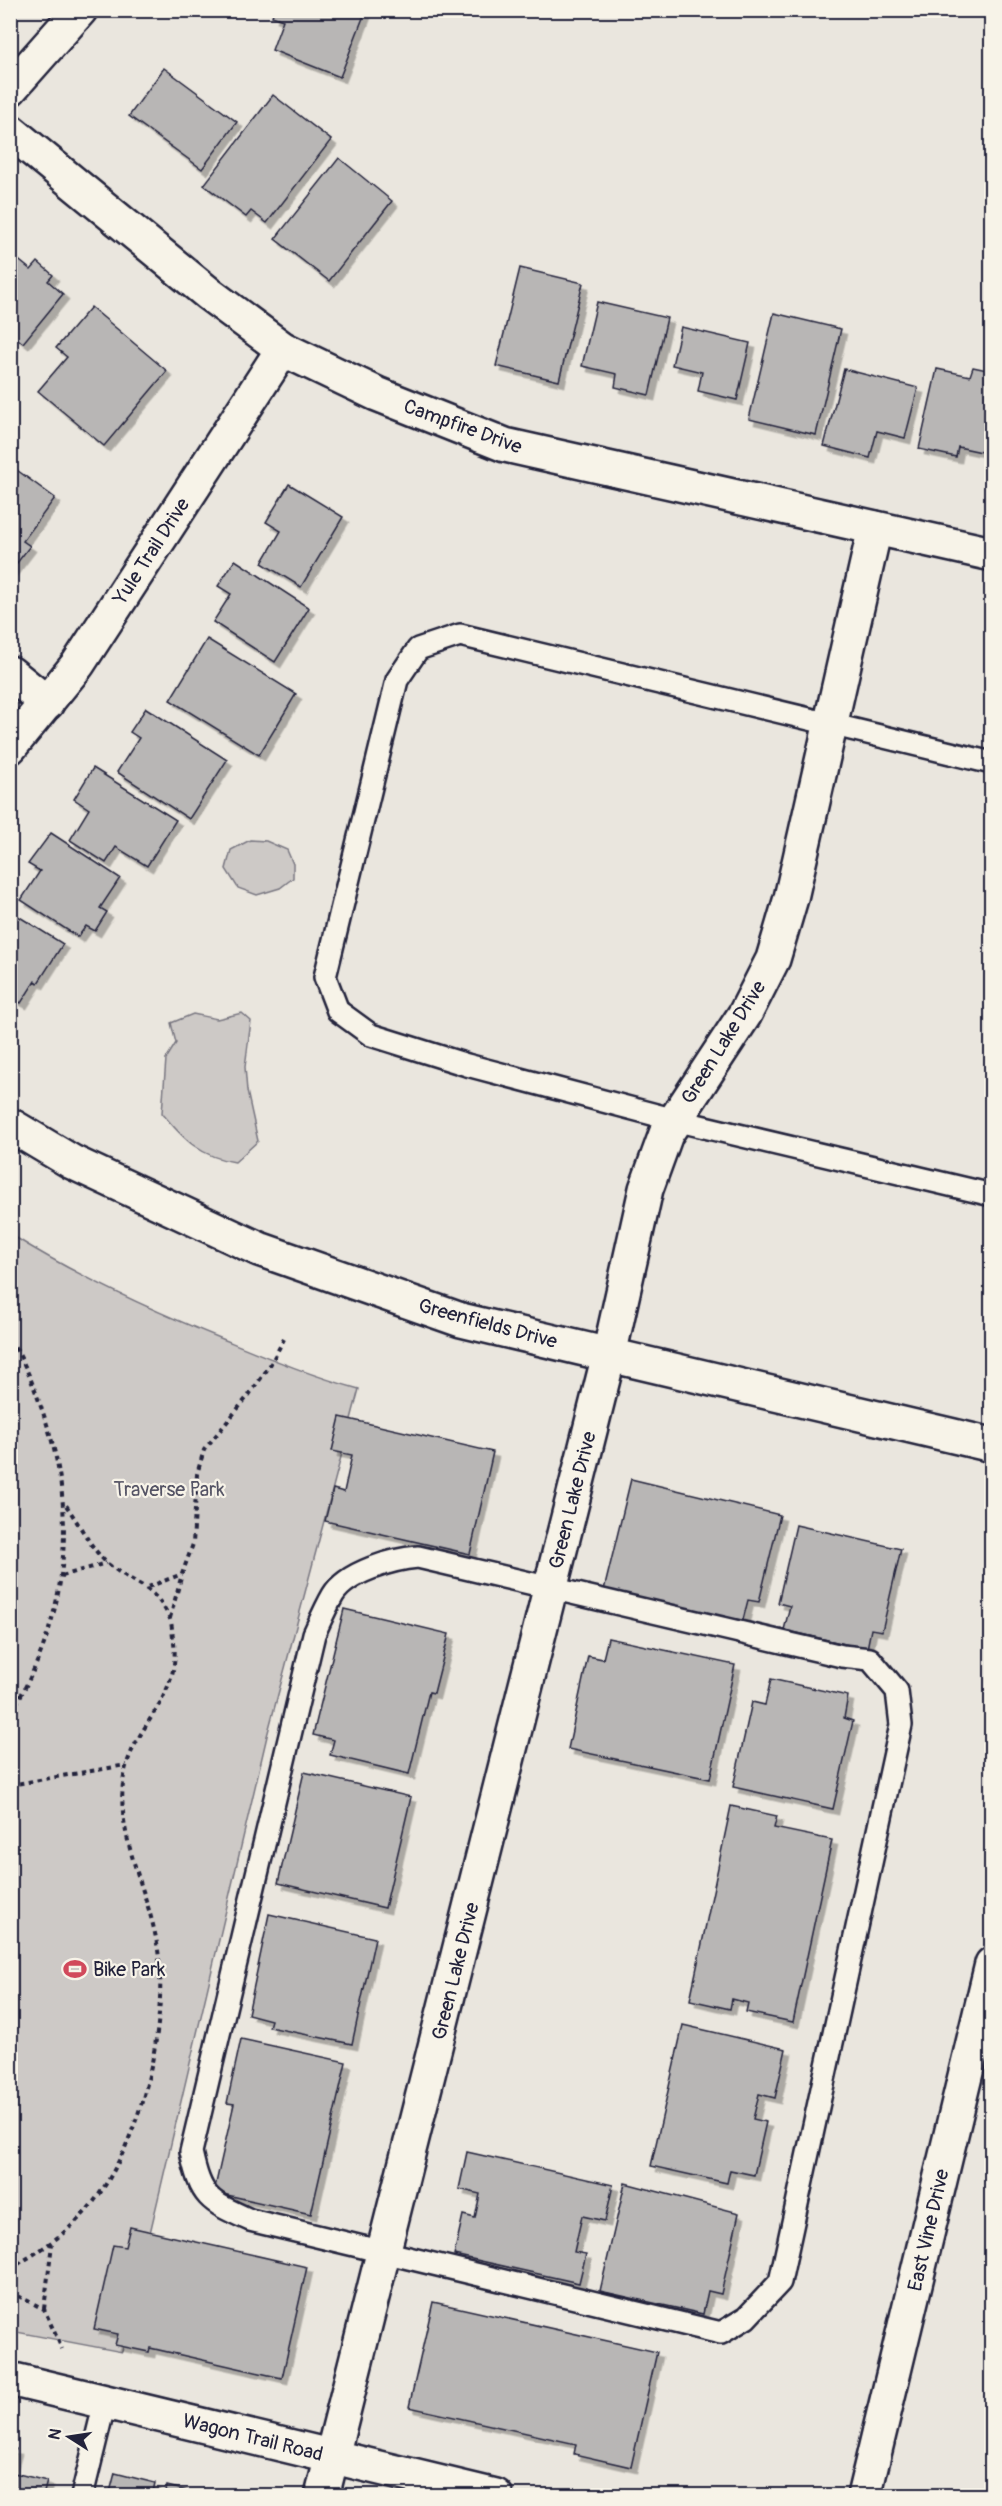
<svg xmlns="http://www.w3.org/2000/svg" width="1002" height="2506" viewBox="0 0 1002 2506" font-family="Pangolin,sans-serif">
  <defs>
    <filter id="shadow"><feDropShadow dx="5.5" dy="5.5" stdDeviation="0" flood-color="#0004"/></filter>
  </defs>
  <rect width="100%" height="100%" fill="#eae6de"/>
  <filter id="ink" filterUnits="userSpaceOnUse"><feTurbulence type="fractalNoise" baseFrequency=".0167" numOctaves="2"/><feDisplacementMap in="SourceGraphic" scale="12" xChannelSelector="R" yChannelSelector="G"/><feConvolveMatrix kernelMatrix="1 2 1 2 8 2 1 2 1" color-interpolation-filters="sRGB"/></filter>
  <g filter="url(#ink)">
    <!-- green -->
    <g fill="#cdc9c6" stroke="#787680" stroke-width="1.5">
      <polygon points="250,840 266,841 287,850 293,864 293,878 280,888 257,895 238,888 226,869 231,850"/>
      <path d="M242,1013L251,1021L245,1067L247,1091L258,1141L235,1162C201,1157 184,1140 162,1113L166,1059L176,1043L171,1023L193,1014L217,1019Z"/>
      <path d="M10,1234C78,1277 151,1310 225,1340C269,1358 312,1376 359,1389L267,1736L122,2352L11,2331Z"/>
    </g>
    <!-- building -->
    <g fill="#b8b6b5" stroke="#22223b" stroke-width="1.5" filter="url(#shadow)">
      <polygon points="274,10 366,10 340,77 272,50 283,20 272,16"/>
      <polygon points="164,68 237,122 202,169 129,116"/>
      <polygon points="273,95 331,140 267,223 251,211 246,217 204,185"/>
      <polygon points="339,158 392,201 329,281 275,239"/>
      <polygon points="10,253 31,270 38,262 53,275 48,281 63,294 23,343 10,333"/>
      <polygon points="520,268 583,283 559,381 496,366"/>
      <polygon points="597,302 667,318 649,395 615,387 617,374 582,366"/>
      <polygon points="91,307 167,371 104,446 38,391 67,357 56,348"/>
      <polygon points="774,313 841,329 816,435 749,419"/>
      <polygon points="681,327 750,343 737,400 698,391 702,372 672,365"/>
      <polygon points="973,367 992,371 991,454 958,447 956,457 919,449 937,369 970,376"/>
      <polygon points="844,369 918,388 905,438 877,431 870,458 824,446"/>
      <polygon points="10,465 55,498 23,541 30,546 10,572"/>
      <polygon points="289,484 343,517 301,587 262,563 281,531 266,522"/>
      <polygon points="235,560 309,608 275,662 213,622 231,594 218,586"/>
      <polygon points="207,639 296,694 259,755 170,700"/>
      <polygon points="146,708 227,760 189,819 117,772 139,738 130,732"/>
      <polygon points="93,768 176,820 147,866 116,847 106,863 70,840 89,809 74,799"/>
      <polygon points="51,833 120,878 100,908 107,912 95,931 86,926 78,937 21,900 40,871 28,864"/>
      <polygon points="10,911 63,944 38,983 35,981 21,1003 10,997"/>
      <polygon points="340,1417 493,1452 470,1554 325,1521 333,1489 344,1492 352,1455 332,1451"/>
      <polygon points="631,1479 780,1515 759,1602 748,1600 742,1624 604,1590"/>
      <polygon points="796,1525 901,1549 882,1631 871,1629 867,1649 784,1630 790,1606 778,1603"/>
      <polygon points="344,1609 449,1634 434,1693 429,1692 409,1774 330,1755 334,1740 313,1735"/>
      <polygon points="608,1638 735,1665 710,1779 568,1749 588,1656 603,1659"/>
      <polygon points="771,1679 848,1696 844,1718 853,1721 833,1809 733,1787 752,1702 765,1705"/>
      <polygon points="304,1772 411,1797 385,1908 278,1883"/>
      <polygon points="731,1806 777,1816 774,1828 832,1840 793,2022 746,2012 748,2003 732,1999 730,2009 690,2000"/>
      <polygon points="269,1914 375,1938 352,2044 269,2027 271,2020 248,2014"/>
      <polygon points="683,2025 786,2049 775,2098 759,2094 753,2119 766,2122 754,2175 730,2170 727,2183 651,2166"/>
      <polygon points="241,2039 346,2062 311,2214 214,2192 234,2104 227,2103"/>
      <polygon points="467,2152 613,2185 605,2221 582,2216 574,2252 586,2254 579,2283 454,2255 463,2215 475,2218 480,2194 459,2189"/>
      <polygon points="625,2183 739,2213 721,2294 708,2291 703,2314 600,2291"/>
      <polygon points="130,2227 307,2267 282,2378 150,2348 149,2352 115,2345 118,2334 94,2329 113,2245 125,2247"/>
      <polygon points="433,2302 657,2352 631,2467 574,2454 576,2444 409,2407"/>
      <polygon points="10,2448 16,2449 10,2471"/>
      <polygon points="10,2472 47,2481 43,2496 10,2496"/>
      <polygon points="115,2473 155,2483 152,2496 109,2496"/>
      <polygon points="167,2486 208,2496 165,2496"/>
    </g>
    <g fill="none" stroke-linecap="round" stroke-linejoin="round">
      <!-- lane casing -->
      <g stroke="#22223b" stroke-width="26">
        <g id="lane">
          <polyline points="992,763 460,635 418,649 397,680 325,977 338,1011 371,1035 467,1065 675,1120 992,1195"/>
          <path d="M418,1557L842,1656L870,1659L897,1691L901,1725L780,2282L746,2318L721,2333L250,2220C208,2201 201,2198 191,2152L314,1634C320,1621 326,1607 333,1595C347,1572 393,1559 418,1557Z"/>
          <polyline points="82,2496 105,2402"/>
        </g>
      </g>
      <!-- street casing -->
      <g stroke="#22223b" stroke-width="38">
        <g id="street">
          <polyline points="10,89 80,10"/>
          <polyline points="10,131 209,294 283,349 377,394 505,445 992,554"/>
          <polyline points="10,673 47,703"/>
          <polyline points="10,747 78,664 283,349"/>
          <polyline points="10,1125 72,1162 259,1249 461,1320 992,1445"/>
          <polyline points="10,2379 496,2496"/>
          <polyline points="322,2496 609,1355 646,1189 666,1134 745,1014 773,959 791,898 875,528"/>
        </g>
      </g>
      <!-- secondary casing -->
      <g stroke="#22223b" stroke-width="38">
        <polyline id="secondary" points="864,2496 992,1964"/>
      </g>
      <!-- path -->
      <g stroke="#22223b" stroke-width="4" stroke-dasharray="4.5 4.5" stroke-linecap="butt">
        <path d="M10,1340C24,1360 33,1384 41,1407C80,1512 69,1619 10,1714"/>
        <polyline points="62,1576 106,1563"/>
        <polyline points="148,1587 182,1574"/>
        <polyline points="170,1618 182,1574 193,1544 197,1474 204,1450 249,1395 269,1367 284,1339"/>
        <polyline points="10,1785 126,1765"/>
        <path d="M10,2269C38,2252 64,2236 86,2211C139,2151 169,2029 158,1950C150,1893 117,1841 123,1783C128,1727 185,1699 173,1637C172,1631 172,1624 170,1619C154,1583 131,1584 107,1563C92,1550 77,1520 65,1504"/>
        <polyline points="10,2292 44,2309 62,2349"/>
        <polyline points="44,2309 52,2244"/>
      </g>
      <!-- lane -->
      <use href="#lane" stroke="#f7f3e8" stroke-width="21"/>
      <!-- street -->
      <use href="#street" stroke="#f7f3e8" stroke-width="33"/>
      <!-- secondary -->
      <use href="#secondary" stroke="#f7f3e8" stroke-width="33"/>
    </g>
  </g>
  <!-- icons -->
  <defs>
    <g id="stadium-bare" transform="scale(1.8)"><path d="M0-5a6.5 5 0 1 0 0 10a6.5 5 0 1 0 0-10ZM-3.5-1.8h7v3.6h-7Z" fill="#d1495b" stroke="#f7f3e8" stroke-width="2.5" paint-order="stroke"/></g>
  </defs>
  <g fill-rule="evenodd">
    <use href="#stadium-bare" x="75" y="1969"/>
  </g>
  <g text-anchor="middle" stroke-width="4.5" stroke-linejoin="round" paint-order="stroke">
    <!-- street labels -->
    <g font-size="20" fill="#22223b" stroke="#f7f3e8">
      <text transform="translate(463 426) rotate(20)" y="7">Campfire Drive</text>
      <text transform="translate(151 551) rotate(-57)" y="7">Yule Trail Drive</text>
      <text transform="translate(723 1042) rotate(-58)" y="7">Green Lake Drive</text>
      <text transform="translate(488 1323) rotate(15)" y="7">Greenfields Drive</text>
      <text transform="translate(572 1500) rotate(-76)" y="7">Green Lake Drive</text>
      <text transform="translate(455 1971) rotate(-76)" y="7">Green Lake Drive</text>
      <text transform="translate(928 2230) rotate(-77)" y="7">East Vine Drive</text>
      <text transform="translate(253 2437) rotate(14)" y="7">Wagon Trail Road</text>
    </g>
    <!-- park labels -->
    <g font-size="20" fill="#555465" stroke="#f7f3e8">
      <text x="169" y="1496">Traverse Park</text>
    </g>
    <!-- poi labels -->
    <g font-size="20" fill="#22223b" stroke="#f7f3e8" text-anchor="start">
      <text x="93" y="1976">Bike Park</text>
    </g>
  </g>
  <!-- margin -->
  <rect width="1002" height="2506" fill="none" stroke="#f7f3e8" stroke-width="36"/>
  <rect x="18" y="18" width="966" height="2470" fill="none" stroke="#22223b" stroke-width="2" filter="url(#ink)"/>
  <!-- north arrow -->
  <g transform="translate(69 2437) rotate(282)" stroke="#f7f3e8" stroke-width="4.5" paint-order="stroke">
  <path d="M0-4.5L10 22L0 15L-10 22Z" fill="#22223b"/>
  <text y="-9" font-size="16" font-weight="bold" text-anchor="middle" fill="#22223b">N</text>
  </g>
</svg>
